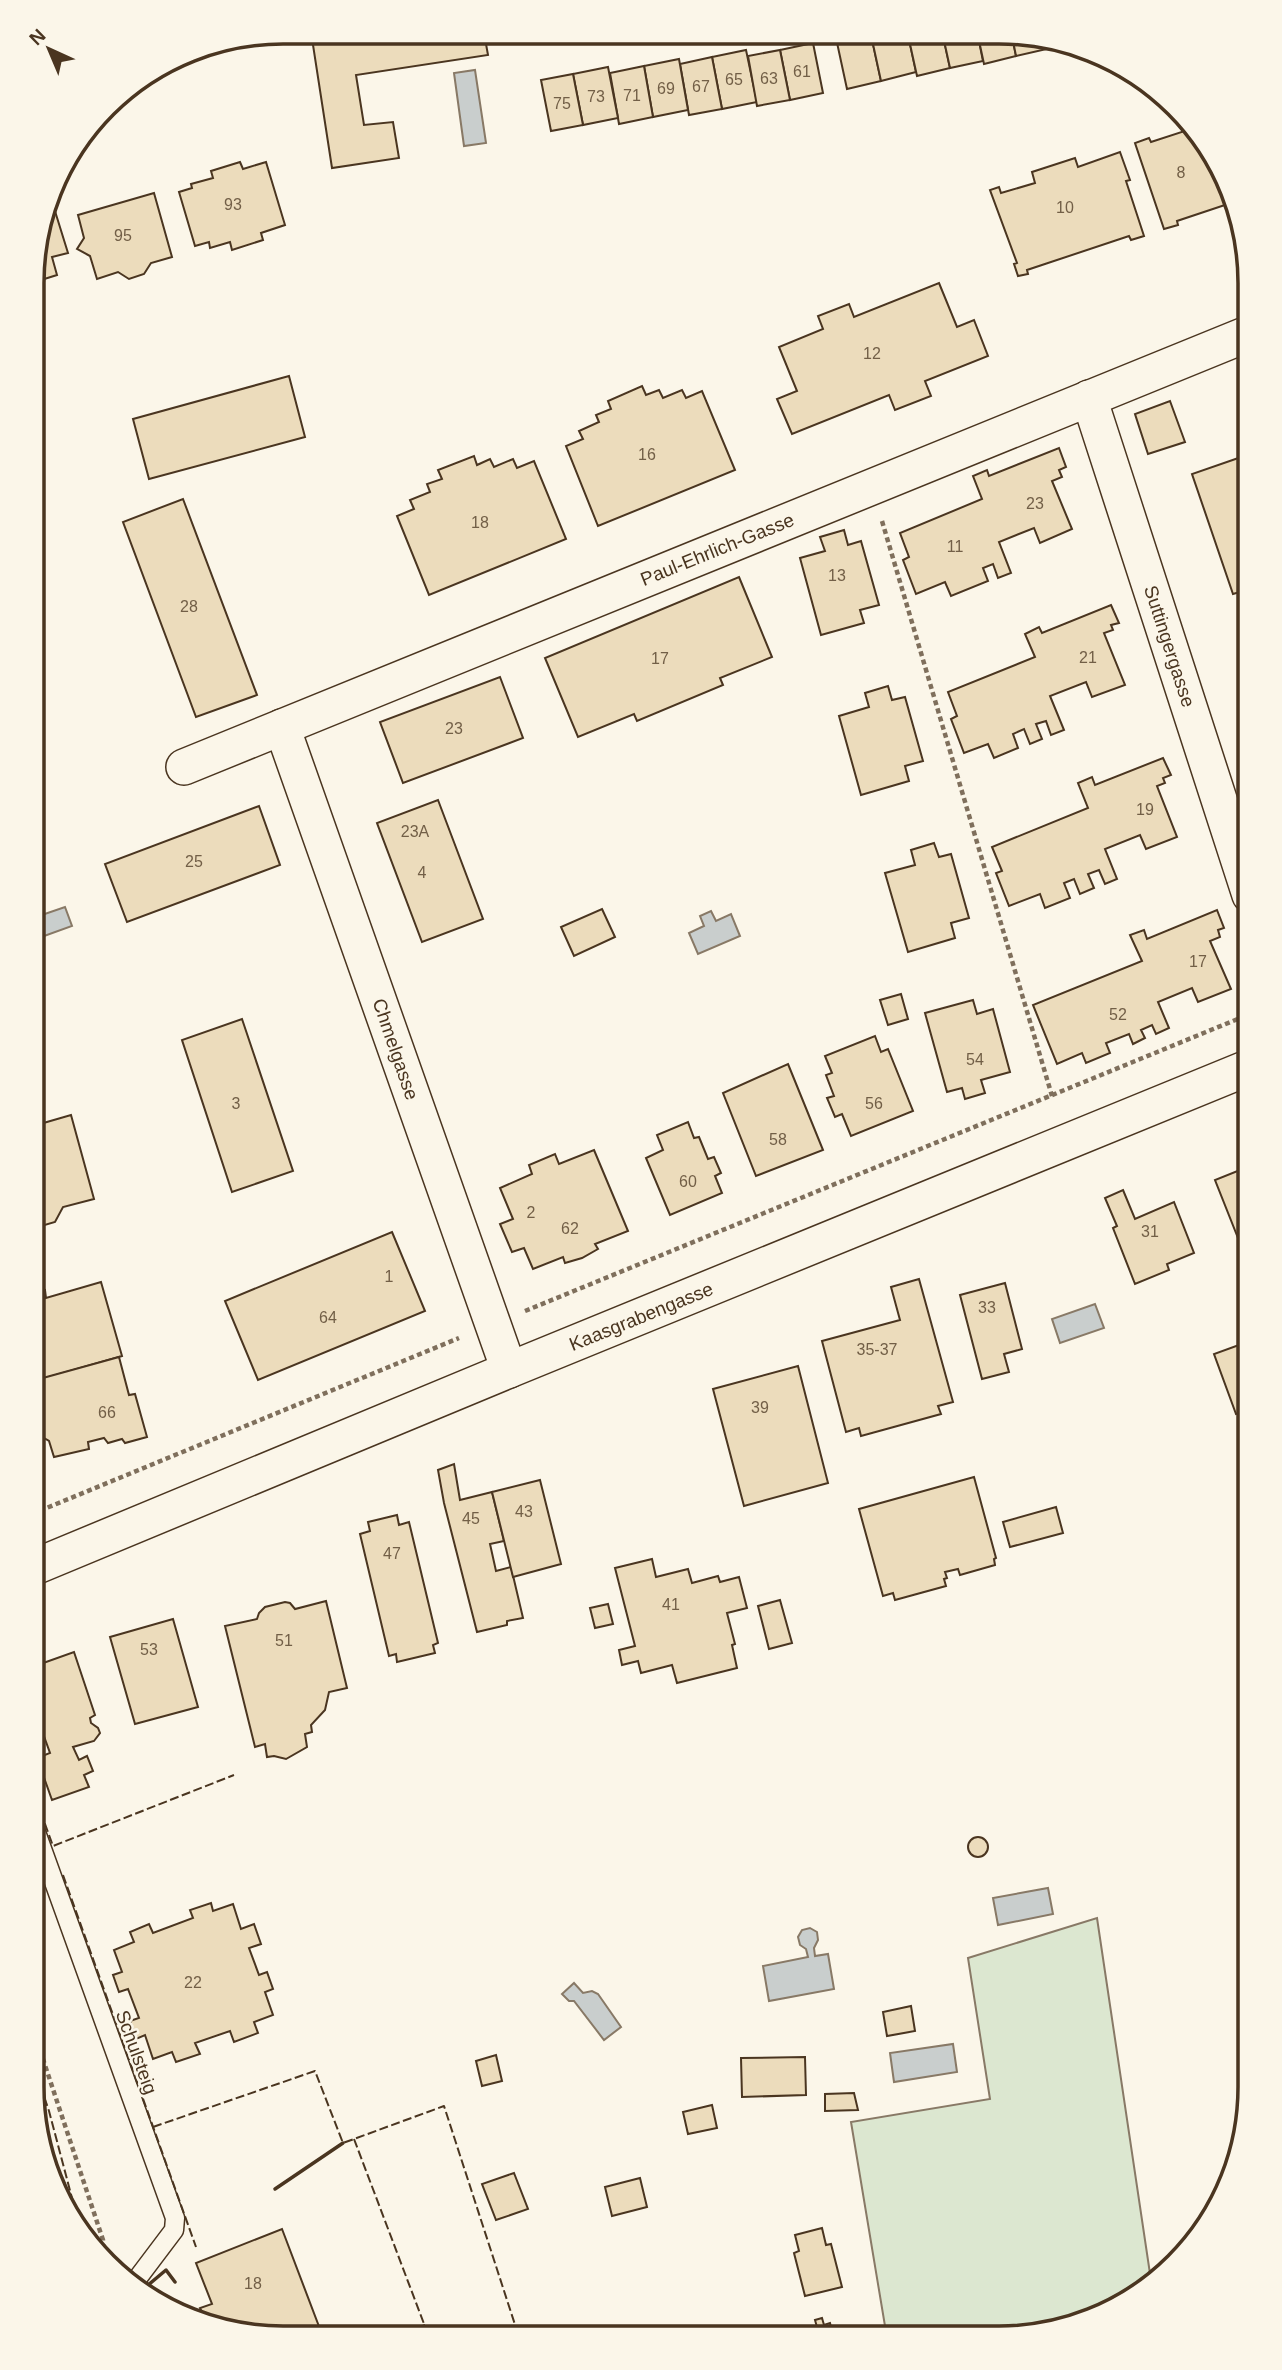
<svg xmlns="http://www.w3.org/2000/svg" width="1282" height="2370" viewBox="0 0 1282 2370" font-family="Arial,sans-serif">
  <rect width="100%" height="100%" fill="#fbf6e9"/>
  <!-- green -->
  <polygon fill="#dce7d0" stroke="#887966" stroke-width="2" points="1097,1918 1152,2287 1080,2325 999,2338 887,2338 851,2122 990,2099 968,1958"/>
  <!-- water -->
  <g fill="#c9cecd" stroke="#887966" stroke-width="2">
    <polygon points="475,70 486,143 464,146 454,73"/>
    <polygon points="65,907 72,926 33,940 33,918"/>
    <polygon points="711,911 716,921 731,914 740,936 698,954 689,933 704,926 700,916"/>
    <polygon points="1095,1304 1104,1328 1060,1343 1052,1319"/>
    <polygon points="1048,1888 1053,1914 998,1925 993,1898"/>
    <polygon points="810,1928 817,1932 818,1940 814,1948 815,1956 828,1954 834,1989 769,2001 763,1966 808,1957 806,1949 800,1945 798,1937 802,1930"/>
    <polygon points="574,1983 583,1993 592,1991 598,1994 621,2027 604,2040 574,2001 569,2001 562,1994"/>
    <polygon points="953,2044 957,2072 894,2082 890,2053"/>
  </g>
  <!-- building -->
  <g fill="#ecdcbc" stroke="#4a3520" stroke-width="2">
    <polygon points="311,32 484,33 488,55 356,75 364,125 393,122 399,158 332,168"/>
    <polygon points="265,35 265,43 204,47"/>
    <polygon points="847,35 871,35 881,81 847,89 836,38"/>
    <polygon points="871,35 908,35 916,72 881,81"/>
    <polygon points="908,35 943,36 950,68 917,76"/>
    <polygon points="943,36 978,36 983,61 950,68"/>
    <polygon points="978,36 1012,36 1016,56 984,64"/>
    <polygon points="1012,36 1048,36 1051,48 1016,56"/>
    <polygon points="813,43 823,93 790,100 780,50"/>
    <polygon points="746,50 757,102 722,109 712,57"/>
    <polygon points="780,50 790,100 757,106 748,56"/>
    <polygon points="712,57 722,109 689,115 680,64"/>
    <polygon points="679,59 688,110 653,117 644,66"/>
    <polygon points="644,66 653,117 619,124 610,73"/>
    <polygon points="608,67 618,118 583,125 573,74"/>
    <polygon points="573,74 583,125 551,131 541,80"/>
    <polygon points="1179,116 1237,201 1177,221 1178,225 1164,229 1135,143 1149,138 1151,142 1185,131"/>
    <polygon points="1120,152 1130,180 1126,181 1144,236 1131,240 1129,236 1027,270 1028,274 1018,276 1014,264 1017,263 990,190 999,187 1001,193 1035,183 1032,172 1075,158 1078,167"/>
    <polygon points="240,162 243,169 266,162 285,225 261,233 263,240 232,250 230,242 210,248 209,242 195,246 179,192 192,188 191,184 213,178 211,171"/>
    <polygon points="154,193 172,257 151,263 144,274 129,279 118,272 97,279 90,256 77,249 84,238 78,215"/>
    <polygon points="50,195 68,253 52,257 57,275 38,281 34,266 34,250"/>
    <polygon points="939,283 957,327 974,320 988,356 925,381 931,396 895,410 889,395 792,434 777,399 797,391 779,347 823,329 818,316 849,304 854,317"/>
    <polygon points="289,376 305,437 149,479 133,419"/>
    <polygon points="642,386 646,395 659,390 663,398 682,390 686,398 702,391 735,470 598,526 566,446 583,439 579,431 599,422 596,415 611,409 608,401"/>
    <polygon points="1170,401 1185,442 1148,454 1135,414"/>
    <polygon points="1059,448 1066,467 1059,470 1062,477 1052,481 1072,529 1040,543 1034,528 999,542 1011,573 998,578 993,564 983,568 988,581 951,596 945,582 916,594 903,560 909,557 900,533 982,499 973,476 987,470 989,476"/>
    <polygon points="1250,454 1250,589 1233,594 1192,474"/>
    <polygon points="474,456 477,465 490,459 494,467 513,459 517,468 534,461 566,539 429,595 397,516 414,509 410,500 430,492 427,484 442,479 438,470"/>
    <polygon points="183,499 257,695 196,717 123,522"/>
    <polygon points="844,530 848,545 861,541 879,605 860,610 864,623 821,635 800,558 825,551 820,537"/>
    <polygon points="739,577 772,657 720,678 723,685 637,721 634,714 578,737 545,658"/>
    <polygon points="1111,605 1119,623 1111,625 1113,630 1104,633 1125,685 1092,697 1086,682 1050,696 1064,730 1051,735 1046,721 1036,724 1042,739 1030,744 1024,729 1013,734 1018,748 994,758 988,744 964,753 951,719 957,716 948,692 1035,657 1025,634 1039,627 1042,633"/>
    <polygon points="500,677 523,738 403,783 380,722"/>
    <polygon points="888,686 892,700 905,697 923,761 905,766 909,781 861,795 839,716 869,707 865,693"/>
    <polygon points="1163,758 1171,775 1163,778 1165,783 1157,786 1177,837 1146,849 1140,835 1105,849 1117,879 1105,884 1099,870 1088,874 1094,888 1080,894 1074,879 1064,883 1070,898 1045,908 1040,894 1009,906 996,873 1002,871 992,847 1088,808 1078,783 1092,777 1095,785"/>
    <polygon points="438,800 483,919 422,942 377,823"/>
    <polygon points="259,806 280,865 127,922 105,864"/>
    <polygon points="934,843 939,857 951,854 969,918 951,923 955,938 908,952 885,873 915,865 911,850"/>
    <polygon points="602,909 615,937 574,956 561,927"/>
    <polygon points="1217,910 1224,928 1218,930 1220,937 1210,941 1231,989 1198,1002 1192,988 1158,1002 1169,1028 1156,1034 1152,1025 1141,1030 1145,1038 1133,1044 1129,1034 1106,1043 1110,1053 1086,1063 1082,1053 1057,1064 1033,1005 1142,961 1130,935 1144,930 1147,939"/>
    <polygon points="33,949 42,980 33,983"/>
    <polygon points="901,994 908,1019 888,1025 880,1000"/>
    <polygon points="973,1000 977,1014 993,1009 1010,1072 981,1080 985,1093 965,1099 962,1088 947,1092 925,1013"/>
    <polygon points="242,1019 293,1171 232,1192 182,1040"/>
    <polygon points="875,1036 881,1052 888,1049 913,1111 851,1136 842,1114 835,1117 827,1098 834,1096 826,1075 832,1073 825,1056"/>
    <polygon points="788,1064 823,1150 756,1176 723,1093"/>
    <polygon points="71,1115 94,1199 63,1207 55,1222 38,1227 32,1223 33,1120 38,1119 40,1124"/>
    <polygon points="688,1122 694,1138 699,1137 708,1159 714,1157 721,1173 715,1176 722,1193 670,1215 646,1158 663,1150 657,1135"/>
    <polygon points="594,1150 628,1231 595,1244 598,1249 582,1258 565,1263 563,1257 533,1269 524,1248 512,1252 500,1224 513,1219 500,1188 532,1174 529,1165 555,1154 559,1164"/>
    <polygon points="1250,1166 1250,1233 1238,1238 1215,1180"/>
    <polygon points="1123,1190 1135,1219 1174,1202 1194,1253 1167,1264 1169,1270 1135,1284 1113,1228 1117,1226 1105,1198"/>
    <polygon points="392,1232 425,1311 258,1380 225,1301"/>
    <polygon points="919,1279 953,1402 938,1406 941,1414 861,1436 859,1428 846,1432 822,1341 900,1320 891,1287"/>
    <polygon points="101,1282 122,1356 35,1381 32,1373 32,1294 45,1290 46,1298"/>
    <polygon points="1005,1283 1022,1349 1004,1354 1009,1372 982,1379 960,1295"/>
    <polygon points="1250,1341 1250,1409 1236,1414 1214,1354"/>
    <polygon points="119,1357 129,1395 135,1394 147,1437 125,1443 122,1439 108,1443 104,1438 88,1442 89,1449 54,1457 49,1441 32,1431 32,1409 37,1399 32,1381"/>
    <polygon points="798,1366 828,1483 744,1506 713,1389"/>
    <polygon points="454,1464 460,1500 492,1492 504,1541 490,1544 496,1571 511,1567 523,1618 507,1621 507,1625 477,1632 444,1503 438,1470"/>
    <polygon points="974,1477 996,1558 994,1559 995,1565 960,1575 958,1569 945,1572 947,1578 944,1579 946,1586 895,1600 893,1593 883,1596 859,1509"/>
    <polygon points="540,1480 561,1564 513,1577 492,1492"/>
    <polygon points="1056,1507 1063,1533 1010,1547 1003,1522"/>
    <polygon points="397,1515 399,1525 409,1522 438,1643 433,1645 435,1653 397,1662 396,1654 389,1656 360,1534 370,1531 368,1522"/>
    <polygon points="652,1559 656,1577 688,1569 692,1583 718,1576 720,1582 739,1577 747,1608 727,1613 735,1644 732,1645 737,1668 677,1683 672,1665 641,1673 638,1661 622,1665 619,1650 635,1646 615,1568"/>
    <polygon points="780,1600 792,1643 769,1649 758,1606"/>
    <polygon points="326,1601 347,1688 329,1692 325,1710 311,1725 312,1732 305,1734 307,1747 286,1759 274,1756 267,1757 265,1744 255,1747 225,1626 257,1619 259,1613 265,1607 285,1602 290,1603 295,1609"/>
    <polygon points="608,1604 613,1624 595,1628 590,1608"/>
    <polygon points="173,1619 198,1707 135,1724 110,1637"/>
    <polygon points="74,1652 95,1715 90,1718 91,1723 98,1728 100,1733 94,1741 73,1747 79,1760 87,1756 93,1771 84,1775 89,1787 52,1800 37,1758 50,1753 32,1703 32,1667"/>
    <circle cx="978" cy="1847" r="10"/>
    <polygon points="211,1903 213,1911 233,1904 241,1929 254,1924 261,1944 249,1948 259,1975 267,1972 273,1989 265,1992 273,2015 254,2022 258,2033 234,2042 230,2031 195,2043 200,2054 176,2062 172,2052 153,2059 145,2035 136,2039 130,2021 139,2018 128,1989 119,1992 113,1975 122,1972 114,1950 134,1942 130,1932 149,1924 153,1933 193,1918 190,1910"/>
    <polygon points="911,2006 915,2031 887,2036 883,2012"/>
    <polygon points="496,2055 502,2081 482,2086 476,2061"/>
    <polygon points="805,2057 806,2095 742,2097 741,2058"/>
    <polygon points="854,2093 858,2110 825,2111 825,2094"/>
    <polygon points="712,2105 717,2128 688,2134 683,2112"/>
    <polygon points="514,2173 528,2209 496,2220 482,2184"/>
    <polygon points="640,2178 647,2207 612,2216 605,2187"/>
    <polygon points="822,2228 826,2245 831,2244 842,2287 805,2296 794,2253 799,2251 795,2235"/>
    <polygon points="282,2229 323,2337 249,2336 204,2317 200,2308 212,2304 196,2263"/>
    <polygon points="822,2318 824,2325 830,2323 834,2338 820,2338 815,2320"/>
  </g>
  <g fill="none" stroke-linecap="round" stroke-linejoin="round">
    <!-- service casing -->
    <g stroke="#4a3520" stroke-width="21">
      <polyline id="service" points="32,1821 175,2218 174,2230 131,2287"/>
    </g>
    <!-- minor casing -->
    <g stroke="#4a3520" stroke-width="38">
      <g id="minor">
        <polyline points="1089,398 1250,895"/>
        <polyline points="282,727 509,1370"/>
        <polyline points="184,767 1250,333"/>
        <polyline points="32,1568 509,1370 1250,1067"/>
      </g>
    </g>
    <!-- path -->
    <g stroke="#7f6f5c" stroke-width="4.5" stroke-dasharray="5 3.5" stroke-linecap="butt">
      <polyline points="882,521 1052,1096"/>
      <polyline points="525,1311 1250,1014"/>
      <polyline points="32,1514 459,1338"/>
      <polyline points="32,2026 103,2240 103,2258"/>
    </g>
    <!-- service -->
    <use href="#service" stroke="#fbf6e9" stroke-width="18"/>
    <!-- minor -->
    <use href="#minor" stroke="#fbf6e9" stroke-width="35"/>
    <!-- fence -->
    <g stroke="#4a3520" stroke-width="2" stroke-dasharray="9 3.5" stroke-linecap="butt">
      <polyline points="32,1788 53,1846 234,1775"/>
      <polyline points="63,1875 196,2247"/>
      <polyline points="32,2062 49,2111 82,2236"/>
      <polyline points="153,2127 315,2071 343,2143 444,2106 519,2337"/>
      <polyline points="354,2139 429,2337"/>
      <polyline points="395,2337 425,2325"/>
    </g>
    <!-- wall -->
    <g stroke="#4a3520" stroke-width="3.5">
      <polyline points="275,2189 343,2143"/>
      <polyline points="141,2291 166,2270 175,2282"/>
    </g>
  </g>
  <g text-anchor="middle" stroke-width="5" stroke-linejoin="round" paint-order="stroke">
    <!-- number labels -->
    <g font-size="16" fill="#725f47">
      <text x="802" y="77">61</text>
      <text x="769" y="84">63</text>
      <text x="734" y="85">65</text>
      <text x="701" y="92">67</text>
      <text x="666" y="94">69</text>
      <text x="632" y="101">71</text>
      <text x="596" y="102">73</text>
      <text x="562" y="109">75</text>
      <text x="1181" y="178">8</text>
      <text x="233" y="210">93</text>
      <text x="1065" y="213">10</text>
      <text x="123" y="241">95</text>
      <text x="872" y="359">12</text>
      <text x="647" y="460">16</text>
      <text x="1035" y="509">23</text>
      <text x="480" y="528">18</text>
      <text x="955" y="552">11</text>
      <text x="837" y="581">13</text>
      <text x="189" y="612">28</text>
      <text x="1088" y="663">21</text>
      <text x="660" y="664">17</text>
      <text x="454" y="734">23</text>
      <text x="1145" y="815">19</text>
      <text x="415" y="837">23A</text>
      <text x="194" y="867">25</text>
      <text x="422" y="878">4</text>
      <text x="1198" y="967">17</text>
      <text x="1118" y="1020">52</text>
      <text x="975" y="1065">54</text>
      <text x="236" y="1109">3</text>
      <text x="874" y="1109">56</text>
      <text x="778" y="1145">58</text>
      <text x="688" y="1187">60</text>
      <text x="531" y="1218">2</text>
      <text x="570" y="1234">62</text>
      <text x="1150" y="1237">31</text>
      <text x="389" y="1282">1</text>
      <text x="987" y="1313">33</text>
      <text x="328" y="1323">64</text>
      <text x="877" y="1355">35-37</text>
      <text x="760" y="1413">39</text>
      <text x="107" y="1418">66</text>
      <text x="524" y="1517">43</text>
      <text x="471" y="1524">45</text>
      <text x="392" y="1559">47</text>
      <text x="671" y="1610">41</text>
      <text x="284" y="1646">51</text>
      <text x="149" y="1655">53</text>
      <text x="193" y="1988">22</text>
      <text x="253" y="2289">18</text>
    </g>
    <!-- street labels -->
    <g font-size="19" fill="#4a3520" stroke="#fbf6e9">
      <text transform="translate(717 549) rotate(-22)" y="7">Paul-Ehrlich-Gasse</text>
      <text transform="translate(1170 646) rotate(72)" y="7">Suttingergasse</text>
      <text transform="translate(396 1049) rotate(71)" y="7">Chmelgasse</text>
      <text transform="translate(641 1316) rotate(-22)" y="7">Kaasgrabengasse</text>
      <text transform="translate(137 2052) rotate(70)" y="7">Schulsteig</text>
    </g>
  </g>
  <!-- crop -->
  <path d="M0 0H1282V2370H0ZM283 44H999A239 239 0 0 1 1238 283V2087A239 239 0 0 1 999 2326H283A239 239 0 0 1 44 2087V283A239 239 0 0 1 283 44Z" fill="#fbf6e9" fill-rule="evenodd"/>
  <path fill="none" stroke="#4a3520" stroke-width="3.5" d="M283 44H999A239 239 0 0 1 1238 283V2087A239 239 0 0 1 999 2326H283A239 239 0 0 1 44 2087V283A239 239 0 0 1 283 44Z"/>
  <!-- north arrow -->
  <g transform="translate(49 49) rotate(316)" stroke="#fbf6e9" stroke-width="5" paint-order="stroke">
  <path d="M0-5L12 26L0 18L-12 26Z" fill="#4a3520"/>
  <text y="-10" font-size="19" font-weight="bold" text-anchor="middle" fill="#4a3520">N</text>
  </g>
</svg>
